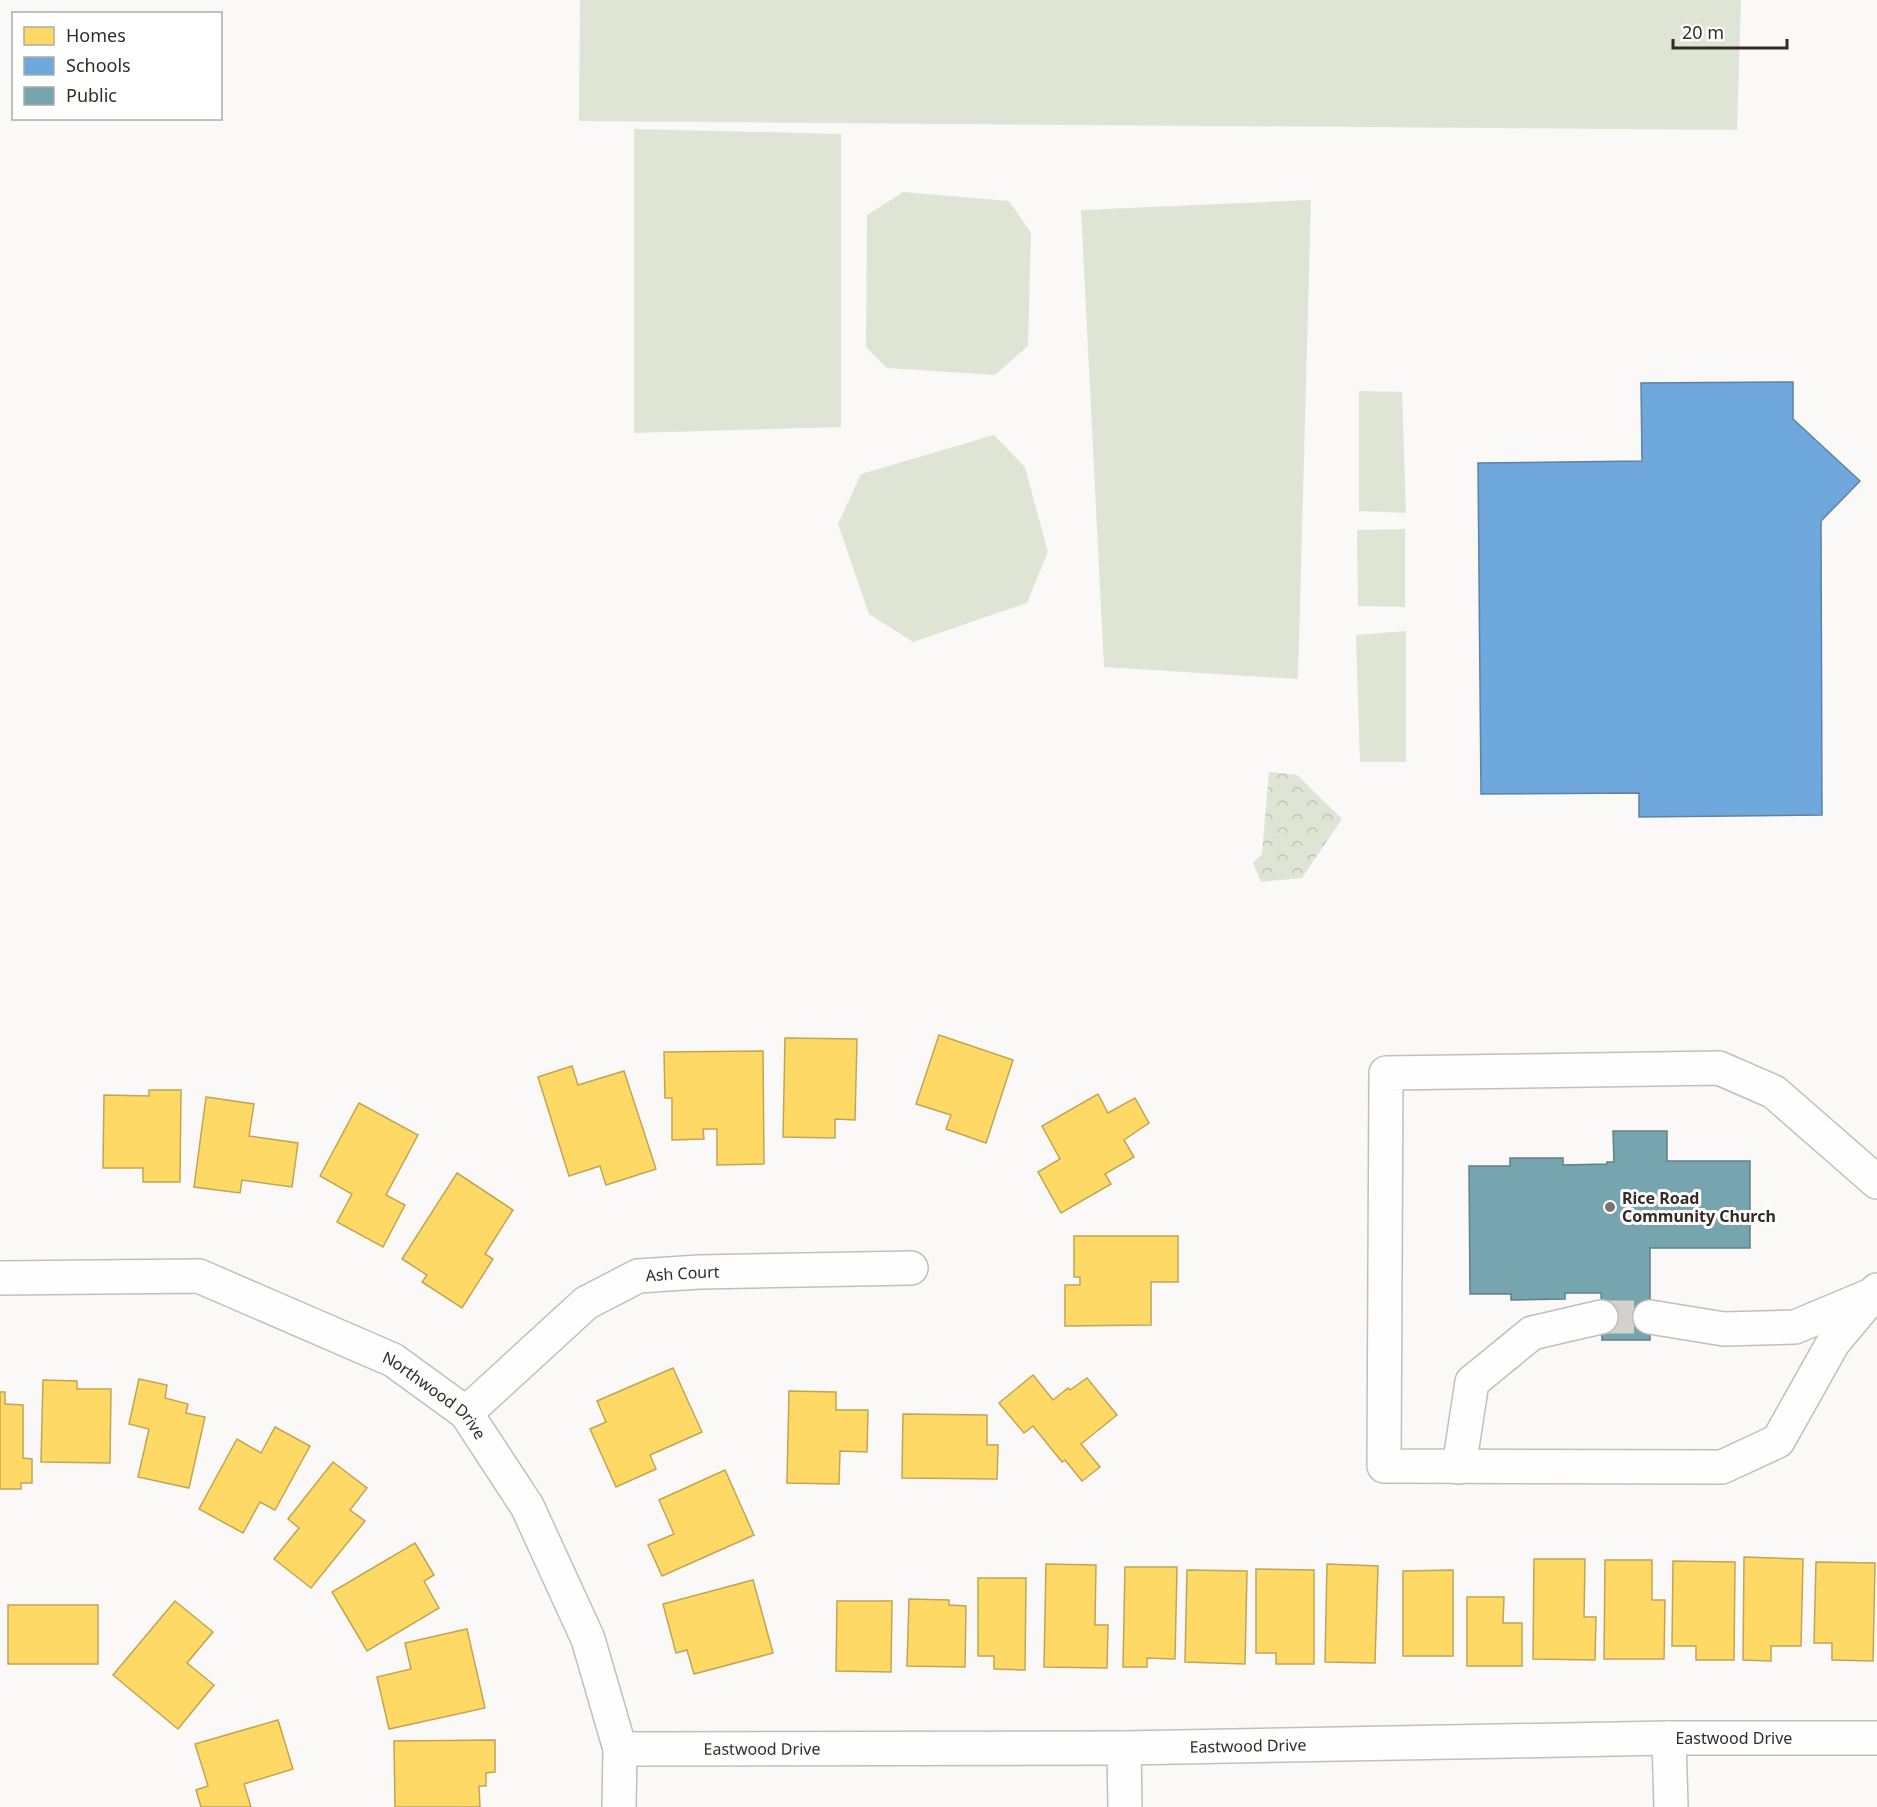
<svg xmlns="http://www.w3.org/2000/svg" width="1877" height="1807" viewBox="0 0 1877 1807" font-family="'Noto Sans',sans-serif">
  <defs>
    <pattern id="park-crowns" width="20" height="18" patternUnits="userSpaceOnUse" patternTransform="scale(1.5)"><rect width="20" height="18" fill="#dee5d4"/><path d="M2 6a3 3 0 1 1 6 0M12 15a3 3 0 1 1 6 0" fill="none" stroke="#bfc5b6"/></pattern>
  </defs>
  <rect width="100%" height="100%" fill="#fbf9f7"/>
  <!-- green -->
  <g fill="#dee5d4">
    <polygon points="580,0 1741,0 1737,130 579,121"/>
    <polygon points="634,129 841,134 841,427 634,433"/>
    <polygon points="903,192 1009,201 1031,233 1028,346 995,375 887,368 866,347 867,215"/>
    <polygon points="1311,200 1298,679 1104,667 1081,210"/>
    <polygon points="1359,391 1402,392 1406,513 1359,511"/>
    <polygon points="994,435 1025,467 1048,552 1027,603 913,642 869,614 838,524 861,474"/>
    <polygon points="1405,529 1405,607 1358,606 1357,530"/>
    <polygon points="1406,631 1406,762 1360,762 1356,635"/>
  </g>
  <!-- park -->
  <polygon fill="url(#park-crowns)" points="1269,772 1297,775 1342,819 1302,878 1261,882 1253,863 1262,854"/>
  <!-- homes -->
  <g fill="#ffd966" stroke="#c2a552" stroke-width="1.5">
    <polygon points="939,1035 1013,1060 986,1143 946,1129 951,1115 916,1104"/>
    <polygon points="785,1038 857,1039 855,1120 835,1119 835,1138 783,1137"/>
    <polygon points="763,1051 764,1164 717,1165 717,1129 703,1129 704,1139 672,1140 672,1098 665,1098 664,1052"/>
    <polygon points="572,1066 578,1085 624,1071 656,1169 606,1185 600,1166 569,1176 538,1077"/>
    <polygon points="149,1090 181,1090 180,1182 143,1182 143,1168 103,1168 104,1095 149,1096"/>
    <polygon points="1098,1094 1108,1113 1135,1098 1149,1123 1124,1140 1134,1157 1105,1174 1111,1184 1061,1213 1038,1172 1060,1159 1042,1126"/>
    <polygon points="206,1097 254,1104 249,1136 298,1143 292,1187 242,1180 240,1193 194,1187"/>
    <polygon points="359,1103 418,1135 386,1195 405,1205 383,1247 337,1222 352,1194 320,1176"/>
    <polygon points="457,1173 513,1210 485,1254 493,1259 462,1308 422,1282 427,1275 402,1259"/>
    <polygon points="1074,1236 1178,1236 1178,1282 1151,1282 1151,1325 1065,1326 1065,1285 1080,1285 1080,1277 1074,1277"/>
    <polygon points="673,1368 702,1432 650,1455 656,1469 616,1487 590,1429 606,1422 597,1401"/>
    <polygon points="1033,1375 1053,1400 1068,1388 1070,1390 1087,1378 1117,1415 1081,1444 1100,1467 1082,1481 1065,1460 1062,1462 1033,1426 1024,1433 999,1403"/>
    <polygon points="139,1379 167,1385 165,1398 188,1404 186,1413 205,1417 189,1488 138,1477 149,1429 129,1424"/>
    <polygon points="43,1380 77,1381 77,1389 111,1389 110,1463 41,1462"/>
    <polygon points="789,1391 836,1392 836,1410 868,1410 867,1452 840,1451 839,1484 787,1483"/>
    <polygon points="0,1392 5,1392 5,1404 23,1405 23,1458 32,1459 32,1483 21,1483 21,1489 0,1489"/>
    <polygon points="903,1414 987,1415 987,1445 998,1445 997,1479 902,1478"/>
    <polygon points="275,1427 310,1446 275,1510 260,1502 243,1533 199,1509 237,1439 261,1453"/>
    <polygon points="333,1462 367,1488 350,1510 365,1521 311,1588 274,1559 299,1528 288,1519"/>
    <polygon points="725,1470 754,1535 662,1576 648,1545 674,1534 659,1500"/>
    <polygon points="415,1543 434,1575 424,1581 439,1608 367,1651 332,1592"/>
    <polygon points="1744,1557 1803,1559 1801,1646 1771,1646 1771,1661 1743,1660"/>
    <polygon points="1534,1559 1585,1559 1584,1617 1596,1617 1595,1660 1533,1659"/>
    <polygon points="1605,1560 1652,1560 1652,1600 1665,1600 1664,1659 1604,1659"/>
    <polygon points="1673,1561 1735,1562 1734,1660 1696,1660 1696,1646 1672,1646"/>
    <polygon points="1816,1562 1875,1563 1873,1661 1832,1660 1832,1643 1814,1643"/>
    <polygon points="1046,1564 1096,1565 1095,1625 1108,1625 1107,1668 1044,1667"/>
    <polygon points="1327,1564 1378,1566 1375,1663 1325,1662"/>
    <polygon points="1125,1567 1177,1567 1175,1659 1147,1658 1147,1667 1123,1667"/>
    <polygon points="1256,1569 1314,1570 1314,1664 1276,1664 1276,1653 1256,1653"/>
    <polygon points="1187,1570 1247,1571 1245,1664 1185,1662"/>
    <polygon points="1453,1570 1453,1656 1403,1656 1403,1571"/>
    <polygon points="978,1578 1026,1578 1025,1670 994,1669 994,1656 978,1656"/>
    <polygon points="753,1580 773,1653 694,1674 687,1650 676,1653 663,1604"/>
    <polygon points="1467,1597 1504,1597 1503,1623 1522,1623 1522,1666 1467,1666"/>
    <polygon points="909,1599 949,1600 949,1605 966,1606 965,1667 907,1666"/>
    <polygon points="175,1601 213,1632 187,1663 214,1685 178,1729 113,1675"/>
    <polygon points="837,1601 892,1601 891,1672 836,1671"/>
    <rect x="8" y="1605" width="90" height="59"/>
    <polygon points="467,1629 485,1708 389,1729 377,1677 411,1669 405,1643"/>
    <polygon points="278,1720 293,1769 244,1784 251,1807 201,1807 196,1790 208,1786 195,1744"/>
    <polygon points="495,1740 495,1772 486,1773 486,1786 479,1786 480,1807 395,1807 394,1741"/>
  </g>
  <!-- schools -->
  <polygon fill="#6fa8dc" stroke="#5d82a5" stroke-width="1.5" points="1793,382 1793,419 1860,481 1821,521 1822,815 1639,817 1639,793 1481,794 1478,463 1642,461 1641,383"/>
  <!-- public -->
  <polygon fill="#76a5af" stroke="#628085" stroke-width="1.5" points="1613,1131 1667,1131 1667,1161 1750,1161 1750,1248 1650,1248 1650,1340 1602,1340 1601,1293 1565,1293 1565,1299 1511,1300 1511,1294 1470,1294 1469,1166 1510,1166 1510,1158 1563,1158 1563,1165 1607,1164 1607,1162 1614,1162"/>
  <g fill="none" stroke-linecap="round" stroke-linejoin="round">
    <!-- minor-tunnel -->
    <polyline stroke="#d3d0cd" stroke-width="33" stroke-dasharray="33 16" stroke-linecap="butt" points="1601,1317 1650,1317"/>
    <!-- minor casing -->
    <g stroke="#c3beba" stroke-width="36">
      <g id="minor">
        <polyline points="1877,1182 1774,1092 1719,1068 1386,1073 1384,1466 1722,1467 1778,1441 1833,1343 1877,1290"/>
        <path id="s1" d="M0,1278L199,1276L393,1360L466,1413L527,1506L588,1639L620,1749L619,1807"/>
        <polyline points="1650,1317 1724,1329 1795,1327 1869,1296"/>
        <path id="s2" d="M466,1413L586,1303L638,1276L699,1272L911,1268"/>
        <polyline points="1459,1467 1472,1382 1532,1333 1601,1317"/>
        <polyline points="1669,1738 1671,1807"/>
        <polyline points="1124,1748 1125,1807"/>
        <path id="s3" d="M620,1749L1124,1748L1669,1738H1877"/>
      </g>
    </g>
    <!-- minor -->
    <use href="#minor" stroke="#fefefe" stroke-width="33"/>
  </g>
  <!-- markers -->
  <circle fill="#7a736e" stroke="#fff" stroke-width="2" cx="1610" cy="1207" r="6"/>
  <g text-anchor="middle" stroke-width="6" stroke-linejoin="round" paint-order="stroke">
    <!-- poi labels -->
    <g font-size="16" font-weight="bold" fill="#342b24" stroke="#fff" text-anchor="start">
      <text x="1622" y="1204">Rice Road<tspan x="1622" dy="18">Community Church</tspan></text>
    </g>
    <!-- street labels -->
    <g font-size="16" fill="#342b24" stroke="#fff">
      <text dy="6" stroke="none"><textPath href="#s2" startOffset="266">Ash Court</textPath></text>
      <text dy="6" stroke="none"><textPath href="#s1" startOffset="465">Northwood Drive</textPath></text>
      <text dy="6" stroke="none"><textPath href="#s3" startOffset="1114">Eastwood Drive</textPath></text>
      <text dy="6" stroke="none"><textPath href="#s3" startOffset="628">Eastwood Drive</textPath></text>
      <text dy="6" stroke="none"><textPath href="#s3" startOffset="142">Eastwood Drive</textPath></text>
    </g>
  </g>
  <!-- legend -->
  <rect x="12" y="12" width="210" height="108" fill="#ffffff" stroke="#aeaaa7" stroke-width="1.5"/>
  <rect x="24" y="27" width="30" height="18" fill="#ffd966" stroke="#aeaaa7" stroke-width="1.5"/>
  <text x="66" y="42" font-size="18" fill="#342b24">Homes</text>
  <rect x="24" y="57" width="30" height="18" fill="#6fa8dc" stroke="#aeaaa7" stroke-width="1.5"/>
  <text x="66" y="72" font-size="18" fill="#342b24">Schools</text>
  <rect x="24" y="87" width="30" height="18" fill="#76a5af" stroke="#aeaaa7" stroke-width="1.5"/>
  <text x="66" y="102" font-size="18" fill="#342b24">Public</text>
  <!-- scale -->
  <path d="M1673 39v9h114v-9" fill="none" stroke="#342b24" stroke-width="3"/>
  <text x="1682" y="39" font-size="18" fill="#342b24" stroke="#ffffff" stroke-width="4.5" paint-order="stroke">20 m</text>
</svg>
